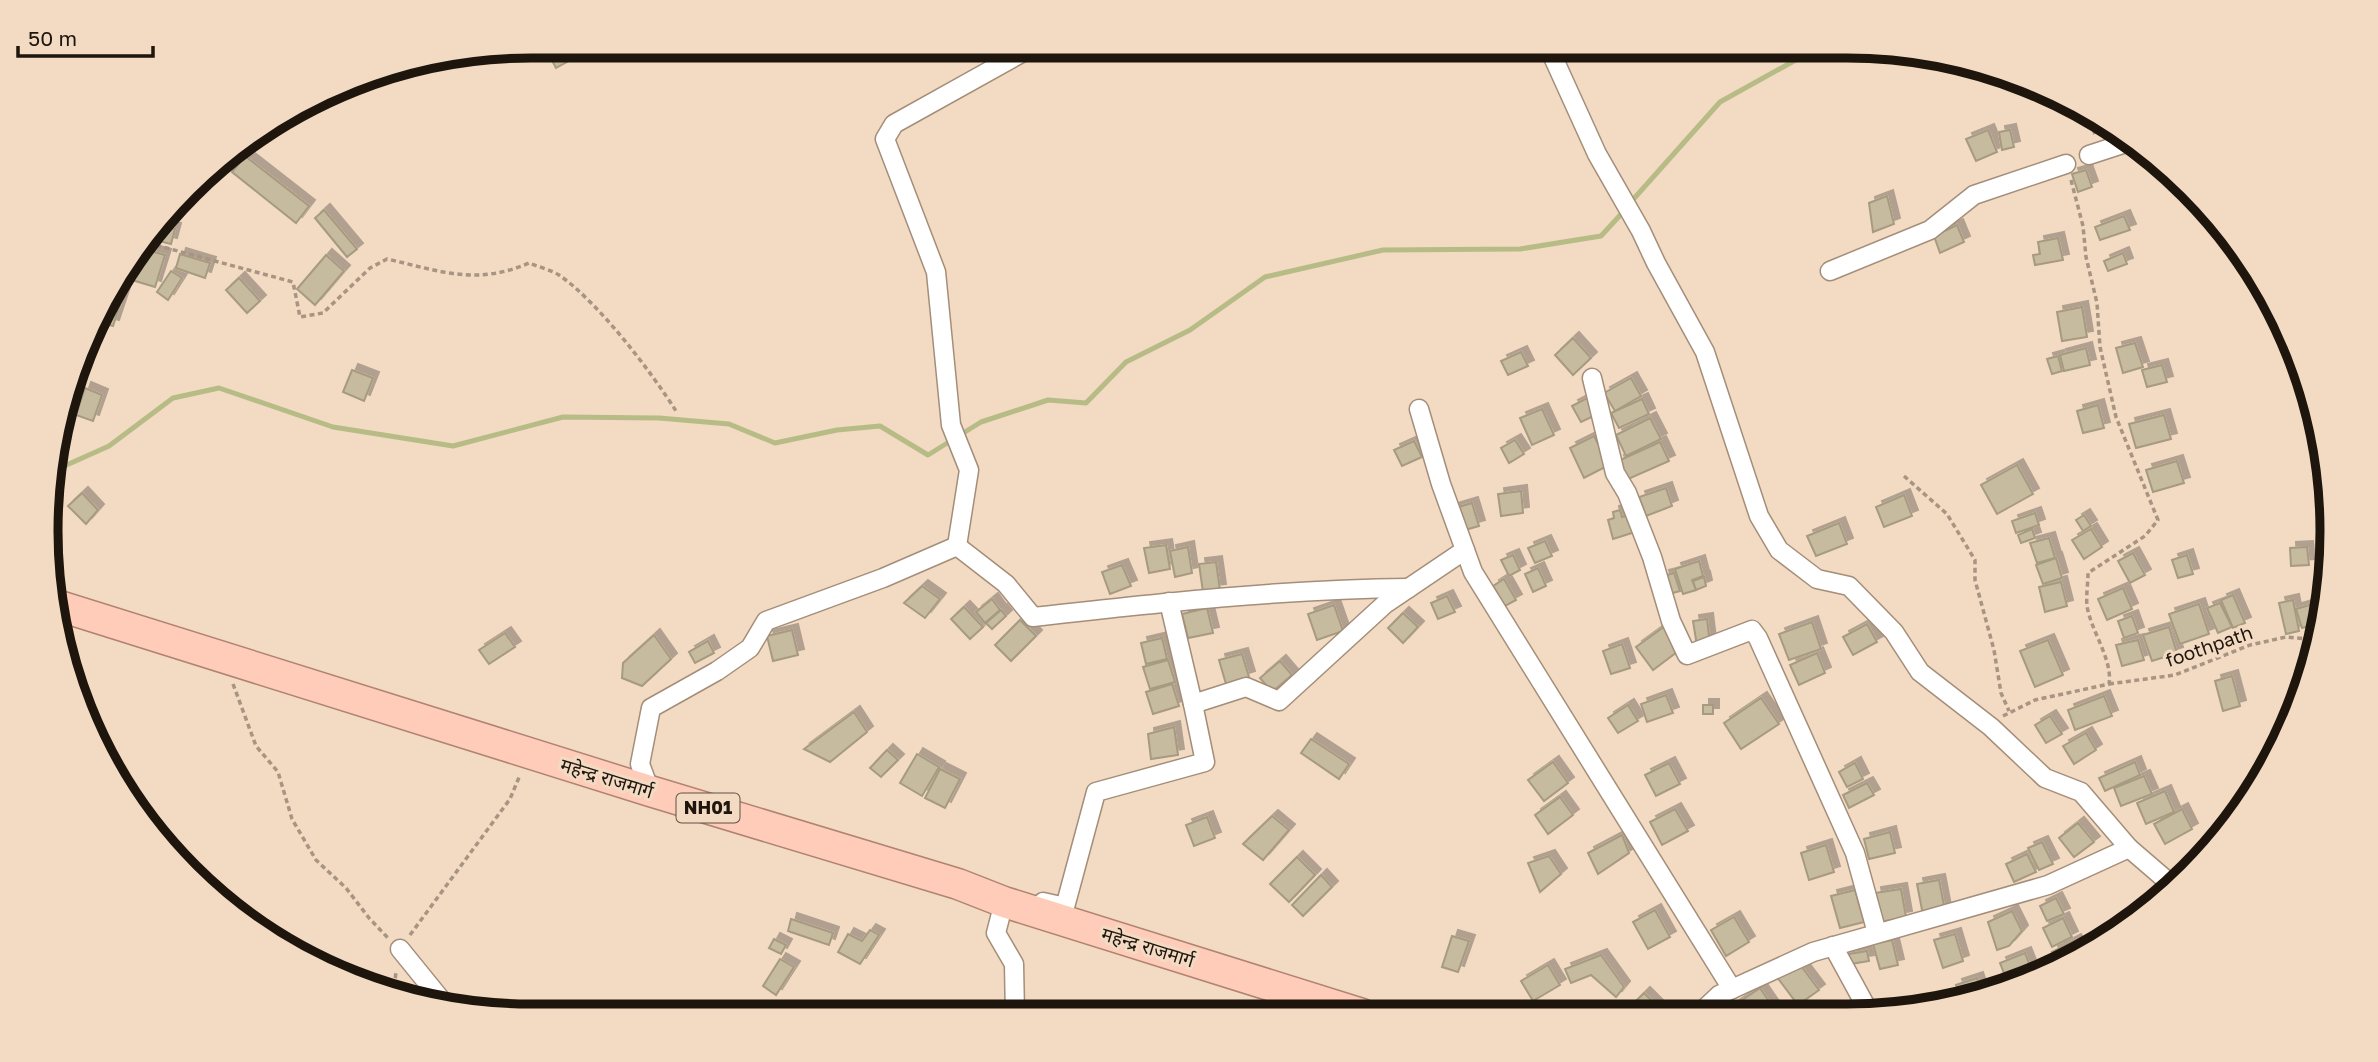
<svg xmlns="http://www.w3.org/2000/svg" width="2378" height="1062" viewBox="0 0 2378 1062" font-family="'Golos Text','Noto Sans Devanagari',sans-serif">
  <defs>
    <filter id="shadow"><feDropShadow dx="6" dy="-6" stdDeviation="0" flood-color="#0004"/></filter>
  </defs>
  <rect width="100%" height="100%" fill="#f2dac3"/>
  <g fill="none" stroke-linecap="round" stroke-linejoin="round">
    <!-- stream -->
    <g stroke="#b7bc86" stroke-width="5">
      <polyline points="1630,203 1720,102 1821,46"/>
      <polyline points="51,472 109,446 173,398 219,388 333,427 453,446 563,417 659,418 729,424 775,443 837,430 880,426 928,455 981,422 1048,400 1086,403 1126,362 1190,330 1265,277 1383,250 1520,249 1601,236 1624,211"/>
    </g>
  </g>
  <!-- building -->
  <g fill="#c6bb9f" stroke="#a69b80" stroke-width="2" filter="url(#shadow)">
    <polygon points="557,46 568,46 574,58 556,68 547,51"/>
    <polygon points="1988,130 1997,152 1976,161 1966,139"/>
    <polygon points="2010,130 2014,147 2002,150 1999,132"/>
    <polygon points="239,146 244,150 230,169 218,161"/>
    <polygon points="245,156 309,206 296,223 232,172"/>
    <polygon points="2086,170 2092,187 2078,192 2072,174"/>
    <polygon points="1887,196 1894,224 1873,232 1869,203"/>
    <polygon points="324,210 357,249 347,257 315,218"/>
    <polygon points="2124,216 2130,230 2100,240 2095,227"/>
    <polygon points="1957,225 1964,242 1940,253 1934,236"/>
    <polygon points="162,226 175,229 171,244 151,239"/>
    <polygon points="2058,238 2063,260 2035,265 2033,255 2040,254 2038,242"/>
    <polygon points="143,249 165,255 155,287 132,280"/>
    <polygon points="2123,253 2127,264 2108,271 2104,261"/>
    <polygon points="180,254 210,263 205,278 176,268"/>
    <polygon points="326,255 344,271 315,305 297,289"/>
    <polygon points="171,271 182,278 168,300 157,292"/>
    <polygon points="239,278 260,301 247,313 226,290"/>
    <polygon points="111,288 124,293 113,326 100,322"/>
    <polygon points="2082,307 2087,337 2062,341 2057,312"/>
    <polygon points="1573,338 1591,358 1573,375 1555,355"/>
    <polygon points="2135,343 2143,367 2123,373 2116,348"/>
    <polygon points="2086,348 2090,365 2064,371 2060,355"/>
    <polygon points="1521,352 1528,366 1508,375 1501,361"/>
    <polygon points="2058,356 2062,371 2052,374 2047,359"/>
    <polygon points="2162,365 2167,382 2147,387 2142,370"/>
    <polygon points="352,370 373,378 364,401 343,392"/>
    <polygon points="1631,378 1641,396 1615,411 1604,393"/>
    <polygon points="85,388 102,395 93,421 76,415"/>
    <polygon points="1589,397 1598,414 1581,422 1572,406"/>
    <polygon points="1642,399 1649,414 1619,428 1611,413"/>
    <polygon points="2098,405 2104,428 2083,433 2077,411"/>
    <polygon points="1542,409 1554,435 1532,445 1520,418"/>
    <polygon points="2164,415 2171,439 2136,448 2129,424"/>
    <polygon points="1650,418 1661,439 1626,456 1616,435"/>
    <polygon points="1594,436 1609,465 1584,478 1570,448"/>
    <polygon points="1515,440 1524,454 1509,463 1501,448"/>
    <polygon points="1414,441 1422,457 1402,466 1394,450"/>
    <polygon points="1660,442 1669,461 1626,480 1618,461"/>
    <polygon points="2177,461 2184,483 2153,492 2146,470"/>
    <polygon points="2017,465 2033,494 1997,514 1981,485"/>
    <polygon points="1666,488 1672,506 1646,516 1639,497"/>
    <polygon points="1521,491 1523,513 1501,516 1498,494"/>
    <polygon points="82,493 98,510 86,524 68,506"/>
    <polygon points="1904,495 1912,516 1884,527 1876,507"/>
    <polygon points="1472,503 1479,526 1458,532 1452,509"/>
    <polygon points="1620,510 1622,517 1630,515 1635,532 1613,539 1608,520 1614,518 1613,512"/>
    <polygon points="2035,513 2039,525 2016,533 2012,521"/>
    <polygon points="2084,515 2091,526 2083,531 2076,520"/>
    <polygon points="1839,523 1847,544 1816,556 1807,536"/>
    <polygon points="2032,529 2035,538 2021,543 2018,535"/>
    <polygon points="2091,529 2102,547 2084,559 2072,540"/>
    <polygon points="2049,538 2055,558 2037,563 2030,543"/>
    <polygon points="1545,541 1552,556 1535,563 1528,548"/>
    <polygon points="1166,545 1170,569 1149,573 1144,548"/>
    <polygon points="1188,547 1192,573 1175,577 1170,551"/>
    <polygon points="2307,547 2309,565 2291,566 2290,548"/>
    <polygon points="2133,553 2145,575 2130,583 2118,561"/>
    <polygon points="1513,555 1520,570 1509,576 1501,560"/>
    <polygon points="2187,555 2193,574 2178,578 2172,560"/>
    <polygon points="2056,558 2062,578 2043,584 2036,565"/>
    <polygon points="1699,561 1703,576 1692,580 1696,590 1683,594 1675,569"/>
    <polygon points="1216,562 1220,590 1203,592 1199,564"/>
    <polygon points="1122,565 1131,586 1110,594 1102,572"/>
    <polygon points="1538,568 1546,586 1533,592 1525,574"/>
    <polygon points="1674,573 1680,591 1669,594 1663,576"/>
    <polygon points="1704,577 1706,586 1696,590 1693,581"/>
    <polygon points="1504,579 1516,600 1505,606 1493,586"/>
    <polygon points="2061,582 2067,606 2045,612 2039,587"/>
    <polygon points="922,586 940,599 925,618 904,603"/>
    <polygon points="2123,588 2132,609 2107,620 2098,599"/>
    <polygon points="2233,595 2245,623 2233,628 2221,600"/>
    <polygon points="1447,596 1455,612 1438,619 1431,603"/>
    <polygon points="992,599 1000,610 985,623 976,612"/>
    <polygon points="2293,600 2299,631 2286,634 2279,603"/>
    <polygon points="2320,602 2324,613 2322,622 2302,628 2296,609"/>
    <polygon points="2220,603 2232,627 2218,633 2207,608"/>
    <polygon points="2199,604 2209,634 2180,644 2169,614"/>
    <polygon points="1334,605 1343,631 1317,640 1308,614"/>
    <polygon points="964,607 983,627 970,639 951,619"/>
    <polygon points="1207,608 1213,633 1188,638 1182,614"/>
    <polygon points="1001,610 1006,616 992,629 986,623"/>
    <polygon points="1403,613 1418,627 1403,643 1388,628"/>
    <polygon points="2132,616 2138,633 2124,638 2118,621"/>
    <polygon points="1707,619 1710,644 1697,646 1693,621"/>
    <polygon points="1020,620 1036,636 1011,661 995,645"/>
    <polygon points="1812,622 1821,649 1789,660 1779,634"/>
    <polygon points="1867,624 1877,642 1853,655 1843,637"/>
    <polygon points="1665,626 1681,649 1653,670 1636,647"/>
    <polygon points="2169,627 2177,653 2152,661 2143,635"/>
    <polygon points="792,630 798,655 773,661 767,636"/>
    <polygon points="505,633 515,647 489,664 479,650"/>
    <polygon points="654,635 671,659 642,686 622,678 623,663"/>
    <polygon points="1162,638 1167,659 1146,664 1141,643"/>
    <polygon points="2048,640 2063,675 2035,687 2020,651"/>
    <polygon points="2138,640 2144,660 2122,666 2116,645"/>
    <polygon points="708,641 714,653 695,663 689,652"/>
    <polygon points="1622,644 1630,668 1611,674 1603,651"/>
    <polygon points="1817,653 1825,673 1799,685 1790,665"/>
    <polygon points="1242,654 1249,677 1226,684 1219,660"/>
    <polygon points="1168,660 1175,682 1150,689 1143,667"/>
    <polygon points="1280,661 1292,675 1272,692 1260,678"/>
    <polygon points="2232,676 2240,706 2223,711 2215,681"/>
    <polygon points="1172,684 1179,706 1153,714 1146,692"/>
    <polygon points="1666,695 1673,713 1647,722 1641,704"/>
    <polygon points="2104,696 2112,716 2075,730 2068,710"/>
    <polygon points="1761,698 1779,724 1741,749 1724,723"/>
    <polygon points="1628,705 1638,721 1618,733 1608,718"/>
    <rect x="1703" y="705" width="10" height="9"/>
    <polygon points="854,712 867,732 830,762 804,749"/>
    <polygon points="2050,716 2062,734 2046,743 2035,725"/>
    <polygon points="1174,727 1178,755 1151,759 1148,734"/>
    <polygon points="2086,733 2096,750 2074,764 2063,746"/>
    <polygon points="1311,739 1349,764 1339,779 1301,753"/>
    <polygon points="887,750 898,760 881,777 870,768"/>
    <polygon points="917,754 939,767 922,796 900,783"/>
    <polygon points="1553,762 1568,783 1544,801 1528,780"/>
    <polygon points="2135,762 2140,775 2105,791 2099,778"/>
    <polygon points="1669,763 1680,784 1656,796 1645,775"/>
    <polygon points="1855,763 1863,779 1847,787 1839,772"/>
    <polygon points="940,769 960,779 945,808 925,798"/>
    <polygon points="2144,776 2152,794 2121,806 2114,788"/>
    <polygon points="1867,783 1874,795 1849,808 1843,795"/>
    <polygon points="2165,791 2174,812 2146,824 2137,803"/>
    <polygon points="1560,797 1573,815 1548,834 1535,815"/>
    <polygon points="1675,809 1688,831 1662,845 1650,822"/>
    <polygon points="2182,809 2192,829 2165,844 2154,824"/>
    <polygon points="1272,816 1289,830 1263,860 1243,844"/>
    <polygon points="1207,817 1215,838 1194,846 1186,825"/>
    <polygon points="2078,823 2094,842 2074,857 2059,838"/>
    <polygon points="1890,832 1895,853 1869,859 1864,839"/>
    <polygon points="1622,835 1629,853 1598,874 1588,853"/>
    <polygon points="2042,842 2053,864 2039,870 2028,848"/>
    <polygon points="1826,845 1834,872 1809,880 1801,853"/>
    <polygon points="2027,854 2036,872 2014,882 2006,864"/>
    <polygon points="1549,856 1561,874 1540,892 1528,863"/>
    <polygon points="1297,857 1315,875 1289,902 1270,884"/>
    <polygon points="1321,875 1332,887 1303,916 1292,905"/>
    <polygon points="1939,880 1945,911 1923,915 1917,884"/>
    <polygon points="1901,889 1906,917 1880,922 1875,893"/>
    <polygon points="1855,890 1864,922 1840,928 1831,896"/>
    <polygon points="2056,898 2064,914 2047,921 2040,906"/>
    <polygon points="1655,910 1670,937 1648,949 1633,922"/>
    <polygon points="2012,911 2022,931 2009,946 1997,950 1988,922"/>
    <polygon points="1734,917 1749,942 1726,956 1711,930"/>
    <polygon points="2063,918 2072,937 2052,947 2043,928"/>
    <polygon points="791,919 833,933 829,945 788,931"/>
    <polygon points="870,930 879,935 860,964 838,952 848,934 862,941"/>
    <polygon points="1955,934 1963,961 1943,968 1934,940"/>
    <polygon points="1452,936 1469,941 1458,972 1442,967"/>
    <polygon points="774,939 786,945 781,954 769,948"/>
    <polygon points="1892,940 1898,965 1880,969 1873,944"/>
    <polygon points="2075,940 2081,952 2058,965 2052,952"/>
    <polygon points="1867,951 1869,961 1845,965 1843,955"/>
    <polygon points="2025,953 2035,978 2009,986 2000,963"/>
    <polygon points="1601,955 1624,987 1616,997 1591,975 1571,983 1565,969"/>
    <polygon points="780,959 794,967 776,995 763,986"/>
    <polygon points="1798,962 1819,990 1798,1005 1777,977"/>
    <polygon points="1548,965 1560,985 1533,1001 1521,981"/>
    <polygon points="1977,978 1982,993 1961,999 1956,985"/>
    <polygon points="1760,988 1775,1010 1771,1013 1732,1013 1729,1009"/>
    <polygon points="1644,993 1664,1013 1625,1012"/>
  </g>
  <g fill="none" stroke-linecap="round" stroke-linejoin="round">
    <!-- minor casing -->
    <g stroke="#a48e79" stroke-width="21">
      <g id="minor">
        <polyline points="1548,46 1597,154 1641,231 1656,263 1705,352 1759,516 1779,550 1817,579 1849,586 1894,632 1920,672 1991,727 2045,778 2081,792 2129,848"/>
        <polyline points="2089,155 2132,141"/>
        <polyline points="1830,271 1930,230 1974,195 2066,164"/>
        <polyline points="1592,378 1615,473 1627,493 1652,557 1671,621 1687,655 1752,630 1758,638 1855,853 1877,933"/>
        <polyline points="1419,409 1441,484 1473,572 1732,989"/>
        <polyline points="957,546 969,470 951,425 936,272 885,139 894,124 1034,46"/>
        <polyline points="1169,602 1193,704"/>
        <path d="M650,791L640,764L651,708L717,671L750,648L766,621L883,578L957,546L1006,584L1033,617C1158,603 1284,589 1409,588"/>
        <polyline points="1004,902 996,933 1014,964 1015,1015"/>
        <polyline points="1043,902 1065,907 1096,792 1205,762 1193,704 1246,687 1279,701 1385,604 1465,550"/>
        <polyline points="1833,946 1869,1012"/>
        <polyline points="400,949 443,1002"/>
        <polyline points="1700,1013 1719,995 1813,952 2048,885 2129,848 2172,885"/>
      </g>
    </g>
    <!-- trunk casing -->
    <g stroke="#b08470" stroke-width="33">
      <polyline id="trunk" points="53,604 650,791 958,884 1004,902 1362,1014"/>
    </g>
    <!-- path -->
    <g stroke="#a79482" stroke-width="3.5" stroke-dasharray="5 3.5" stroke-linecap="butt">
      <polyline points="2084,108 2095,134"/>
      <path d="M148,243L293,282L300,317L323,313L370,268L387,259C440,271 476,286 529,263C539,267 551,270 559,275C598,302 650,370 676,411"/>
      <polyline points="1904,476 1947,514 1975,560 1975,580 1994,650 2001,693 2009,711"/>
      <polyline points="233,684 256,746 278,772 292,819 316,860 346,888 369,918 388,938"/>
      <polyline points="2109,684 2175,675 2250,645 2286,637 2318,640"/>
      <path d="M2003,716L2035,700L2109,684C2113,660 2091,631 2087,606C2086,595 2088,583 2088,573L2145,536L2158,520L2116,417L2100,347L2097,303L2086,257L2083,226L2071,180"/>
      <polyline points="410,935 510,799 520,775"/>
      <polyline points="386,992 395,981 396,971"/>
    </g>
    <!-- minor -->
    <use href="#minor" stroke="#fff" stroke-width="18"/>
    <!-- trunk -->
    <use href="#trunk" stroke="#feccb8" stroke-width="30"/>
  </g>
  <g text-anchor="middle" stroke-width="6" stroke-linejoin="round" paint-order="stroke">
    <!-- shield labels -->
    <rect fill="#f2dac3" stroke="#5e5044" stroke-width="2" x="676.5" y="793.5" width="63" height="29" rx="5"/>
    <g font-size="18" font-weight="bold" fill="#1e150d">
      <text x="708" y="814">NH01</text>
    </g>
    <!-- street labels -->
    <g font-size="19" fill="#1e150d" stroke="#f2dac3">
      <text transform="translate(2209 646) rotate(-19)" y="7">foothpath</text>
      <text transform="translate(607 778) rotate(17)" y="7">महेन्द्र राजमार्ग</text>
      <text transform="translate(1148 947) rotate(17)" y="7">महेन्द्र राजमार्ग</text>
    </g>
  </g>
  <!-- crop -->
  <path d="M0 0H2378V1062H0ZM531 58H1847A473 473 0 0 1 2320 531V531A473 473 0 0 1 1847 1004H531A473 473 0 0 1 58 531V531A473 473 0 0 1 531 58Z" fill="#f2dac3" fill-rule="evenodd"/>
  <path fill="none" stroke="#1e150d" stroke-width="9" d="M531 58H1847A473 473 0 0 1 2320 531V531A473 473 0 0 1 1847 1004H531A473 473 0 0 1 58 531V531A473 473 0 0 1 531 58Z"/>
  <!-- scale -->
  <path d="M18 46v10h135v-10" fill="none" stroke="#1e150d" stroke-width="3.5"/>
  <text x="28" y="46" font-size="21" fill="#1e150d" stroke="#f2dac3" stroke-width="5" paint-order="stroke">50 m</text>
</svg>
